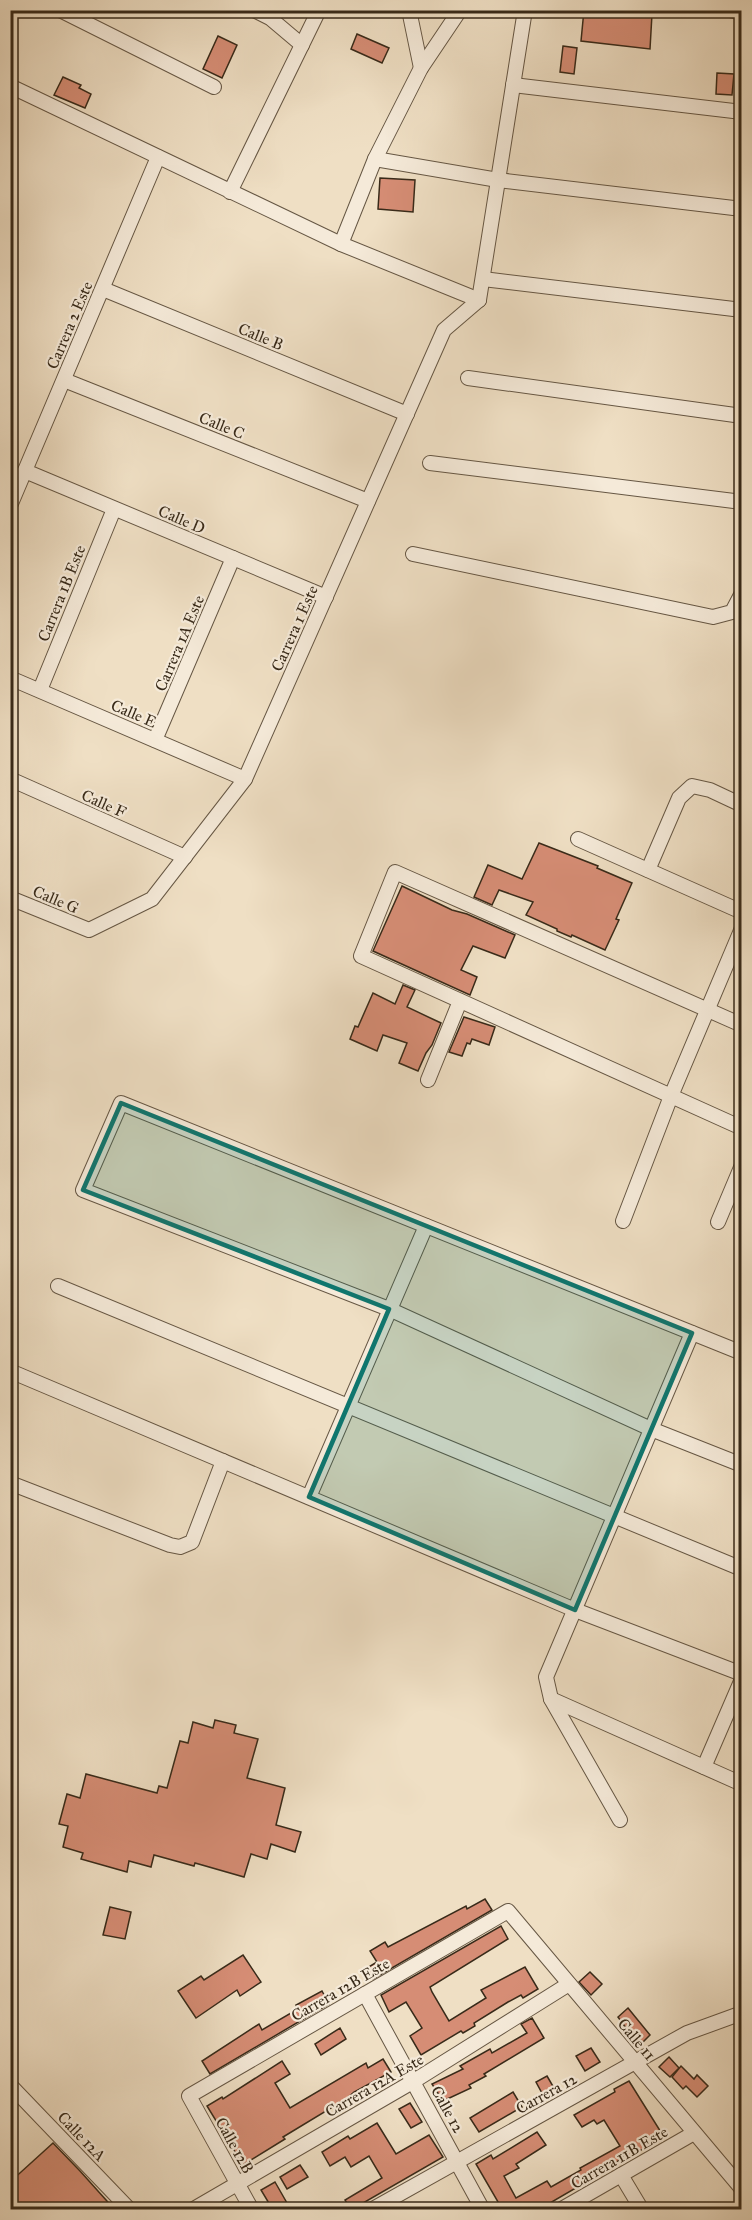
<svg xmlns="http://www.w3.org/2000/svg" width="752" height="2220" viewBox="0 0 752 2220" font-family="'IM FELL Great Primer',serif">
  <rect width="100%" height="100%" fill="#efdfc4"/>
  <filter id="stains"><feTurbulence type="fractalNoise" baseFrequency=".00333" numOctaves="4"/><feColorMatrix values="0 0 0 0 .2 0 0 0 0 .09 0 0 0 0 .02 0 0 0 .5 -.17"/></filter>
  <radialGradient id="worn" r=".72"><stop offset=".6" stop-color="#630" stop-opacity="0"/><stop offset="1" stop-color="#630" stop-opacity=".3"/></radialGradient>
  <!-- building -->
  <g fill="#d68d75" stroke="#382a19" stroke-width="1.5">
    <polygon points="584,10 615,10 652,14 650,49 581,41"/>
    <polygon points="357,34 389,48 382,63 351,49"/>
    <polygon points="218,36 237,45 222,78 203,69"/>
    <polygon points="563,46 577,48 574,74 560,72"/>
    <polygon points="717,73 734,74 732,95 716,94"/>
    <polygon points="63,77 81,85 79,88 91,94 85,108 54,95"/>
    <polygon points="380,178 415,180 413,212 378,209"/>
    <polygon points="539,843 598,866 597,868 632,883 616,919 619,920 605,950 572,935 571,937 557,931 557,929 526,915 533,902 499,890 492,905 474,897 488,865 522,879"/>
    <polygon points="402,886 452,910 467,914 515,935 505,958 473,946 461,970 477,977 470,995 373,951"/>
    <polygon points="403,985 415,990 407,1007 441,1023 432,1045 426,1053 418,1071 399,1063 407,1043 383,1035 377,1051 350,1039 355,1026 358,1027 373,993 395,1004"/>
    <polygon points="464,1017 495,1027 489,1045 472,1039 470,1044 467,1043 462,1056 449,1052"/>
    <polygon points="215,1720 236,1725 234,1733 258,1739 247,1778 285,1788 276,1825 301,1832 295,1852 271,1844 267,1859 251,1854 244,1877 195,1863 194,1866 154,1855 151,1867 129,1861 127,1872 81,1859 83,1853 63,1847 68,1826 59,1824 67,1794 80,1798 86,1774 157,1793 159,1786 167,1788 180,1741 188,1743 193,1722 213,1728"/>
    <polygon points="485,1899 492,1910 373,1979 367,1968 377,1962 370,1951 385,1942 388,1947 466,1906 467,1909"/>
    <polygon points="110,1907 131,1912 125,1939 103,1935"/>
    <polygon points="501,1926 508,1939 430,1987 432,1992 449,2021 486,1998 481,1990 525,1967 538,1989 523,1998 521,1995 508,2002 474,2023 475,2026 463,2033 461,2031 421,2055 410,2036 422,2028 406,2002 389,2012 381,1995"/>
    <polygon points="243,1955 261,1982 240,1996 237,1990 196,2018 178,1991 201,1976 204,1980"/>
    <polygon points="590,1972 602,1984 591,1995 579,1982"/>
    <polygon points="322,1991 329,2004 210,2074 202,2061 259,2024 262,2030 298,2009 296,2005"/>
    <polygon points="628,2008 650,2035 639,2046 618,2017"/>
    <polygon points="532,2018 544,2038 484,2074 486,2076 469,2085 471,2088 443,2101 432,2084 463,2069 460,2066 490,2049 492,2053 527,2033 521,2024"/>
    <polygon points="340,2028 346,2039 321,2055 315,2044"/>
    <polygon points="591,2048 600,2062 585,2071 576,2056"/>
    <polygon points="669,2057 679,2068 670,2077 659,2067"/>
    <polygon points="383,2059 391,2072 354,2092 346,2099 283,2137 285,2139 243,2165 207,2106 222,2097 223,2099 282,2061 290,2074 275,2083 290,2108 366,2063 368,2068"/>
    <polygon points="681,2066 694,2079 697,2075 708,2086 697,2097 686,2086 683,2089 672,2077"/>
    <polygon points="547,2076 554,2088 543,2095 536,2082"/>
    <polygon points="629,2081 664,2137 627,2158 625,2154 612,2167 538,2210 497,2210 501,2207 476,2164 491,2155 493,2159 537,2132 546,2145 516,2164 519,2168 504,2176 516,2198 547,2181 551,2187 581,2170 580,2168 620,2146 604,2120 597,2124 594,2120 582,2127 574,2115 615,2092 614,2089"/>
    <polygon points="513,2092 522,2107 479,2132 470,2118"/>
    <polygon points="410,2103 422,2122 411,2128 399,2109"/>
    <polygon points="377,2123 396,2154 429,2135 443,2157 351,2210 345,2200 382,2178 369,2156 351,2167 345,2157 330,2166 322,2152 348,2136 350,2139"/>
    <polygon points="53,2143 80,2171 115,2210 10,2210 10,2182"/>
    <polygon points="300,2165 308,2177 287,2189 280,2177"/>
    <polygon points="275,2182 291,2210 273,2210 261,2190"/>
  </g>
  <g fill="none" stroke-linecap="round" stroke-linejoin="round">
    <!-- minor casing -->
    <g stroke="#665744" stroke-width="16">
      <g id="minor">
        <polyline points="60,10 214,87"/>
        <polyline points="254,10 270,18 302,45"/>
        <polyline points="409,10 421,68"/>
        <polyline points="730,10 742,12"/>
        <polyline points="513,85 742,112"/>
        <polyline points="10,86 341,244 479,300"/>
        <polyline points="375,159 498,180 742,209"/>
        <polyline points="230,192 319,10"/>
        <polyline points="341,244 375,159 421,68 460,10"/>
        <polyline points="483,279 742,310"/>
        <polyline points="103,289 407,414"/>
        <polyline points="479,300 525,10"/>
        <polyline points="468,378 742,416"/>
        <polyline points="64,380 368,501"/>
        <polyline points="430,463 742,502"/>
        <polyline points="25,471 326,597"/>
        <polyline points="10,506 158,157"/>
        <polyline points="413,554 713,617 732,612 742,593"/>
        <polyline points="10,678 245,779"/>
        <polyline points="40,690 114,509"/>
        <polyline points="155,740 233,558"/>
        <polyline points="10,779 185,857"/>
        <polyline points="578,839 742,912"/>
        <polyline points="648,870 679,798 692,786 710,790 742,805"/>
        <polyline points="10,898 89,930 152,899 245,779 444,330 479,300"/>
        <polyline points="742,1025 395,872 361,956 742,1128"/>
        <polyline points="428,1080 460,1001"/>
        <polyline points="623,1221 671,1096 742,928"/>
        <polyline points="718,1222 742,1165"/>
        <polyline points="58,1286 742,1569"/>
        <polyline points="742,1353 121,1103 83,1190 389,1309 651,1429 742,1465"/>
        <polyline points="10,1371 575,1610 742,1674"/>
        <polyline points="10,1483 170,1545 180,1547 192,1542 223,1461"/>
        <polyline points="309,1497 426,1226"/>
        <polyline points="551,1699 742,1784"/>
        <polyline points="704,1767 742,1679"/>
        <polyline points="620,1820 551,1699 546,1677 692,1333"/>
        <polyline points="365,1994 483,2210"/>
        <polyline points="10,2085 130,2210"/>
        <polyline points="621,2175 642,2210"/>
        <polyline points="192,2210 414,2081 569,1984"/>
        <polyline points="252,2210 189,2096 508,1911 742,2189"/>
        <polyline points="371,2210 687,2033 742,2013"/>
        <polyline points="560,2210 694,2133"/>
      </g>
    </g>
    <!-- minor -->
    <use href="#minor" stroke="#f5ead9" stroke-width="14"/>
  </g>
  <!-- marked area -->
  <path fill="#0f766e" fill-opacity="0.2" stroke="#0f766e" stroke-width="4.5" stroke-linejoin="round" d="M121,1103L692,1333L575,1610L309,1497L389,1309L83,1190Z"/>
  <g text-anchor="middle" stroke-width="4.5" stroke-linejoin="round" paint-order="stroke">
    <!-- street labels -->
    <g font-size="16" fill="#382a19" stroke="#f5ead9">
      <text transform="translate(69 325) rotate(-67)" y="6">Carrera 2 Este</text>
      <text transform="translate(261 336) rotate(22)" y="6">Calle B</text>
      <text transform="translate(222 425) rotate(22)" y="6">Calle C</text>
      <text transform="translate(182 519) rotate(23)" y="6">Calle D</text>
      <text transform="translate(61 593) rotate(-68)" y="6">Carrera 1B Este</text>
      <text transform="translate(294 628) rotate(-66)" y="6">Carrera 1 Este</text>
      <text transform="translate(179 643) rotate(-67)" y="6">Carrera 1A Este</text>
      <text transform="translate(134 713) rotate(23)" y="6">Calle E</text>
      <text transform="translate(104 803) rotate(24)" y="6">Calle F</text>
      <text transform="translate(56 899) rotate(23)" y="6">Calle G</text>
      <text transform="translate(340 1989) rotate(-30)" y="6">Carrera 12B Este</text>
      <text transform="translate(637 2039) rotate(50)" y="6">Calle 11</text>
      <text transform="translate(374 2085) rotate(-30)" y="6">Carrera 12A Este</text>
      <text transform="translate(546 2093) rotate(-29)" y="6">Carrera 12</text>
      <text transform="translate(448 2109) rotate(61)" y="6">Calle 12</text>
      <text transform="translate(82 2136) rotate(46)" y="6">Calle 12A</text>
      <text transform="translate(235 2145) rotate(61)" y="6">Calle 12B</text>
      <text transform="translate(619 2157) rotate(-30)" y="6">Carrera 11B Este</text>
    </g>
  </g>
  <!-- margin -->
  <rect width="752" height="2220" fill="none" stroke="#efdfc4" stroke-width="36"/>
  <rect x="12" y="12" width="728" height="2196" fill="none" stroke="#382a19" stroke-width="3"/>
  <rect x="18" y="18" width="716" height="2184" fill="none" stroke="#382a19" stroke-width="1.5"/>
  <rect width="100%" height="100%" filter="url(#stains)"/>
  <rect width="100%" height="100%" fill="url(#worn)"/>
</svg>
